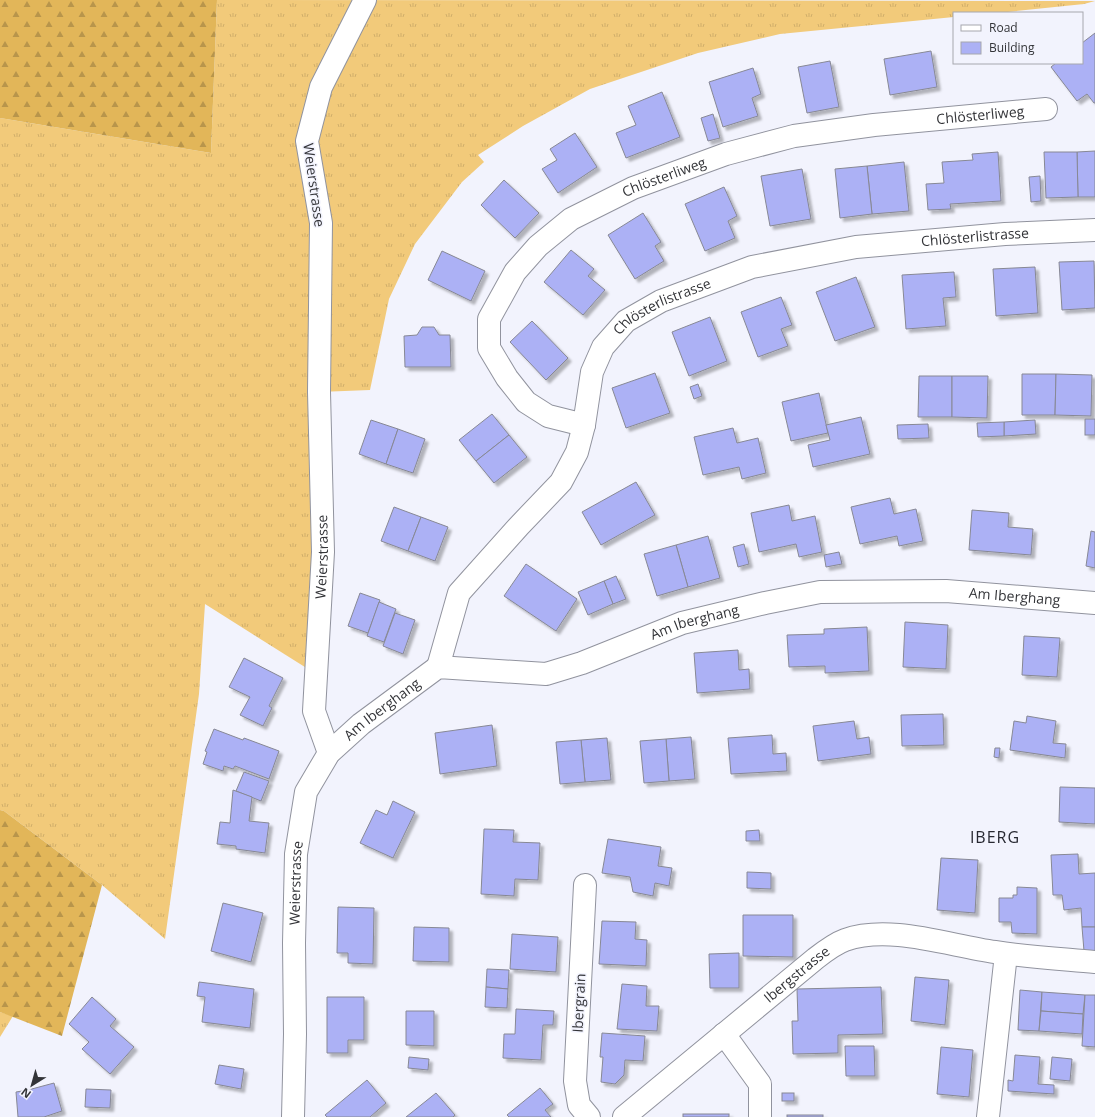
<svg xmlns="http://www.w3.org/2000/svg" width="1095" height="1117" viewBox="0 0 1095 1117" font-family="'Open Sans',sans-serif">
  <defs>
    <pattern id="grass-tufts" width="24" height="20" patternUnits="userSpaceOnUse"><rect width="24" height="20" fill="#f2ca7a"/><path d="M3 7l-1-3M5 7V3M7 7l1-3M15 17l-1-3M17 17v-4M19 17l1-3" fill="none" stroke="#d0ae6a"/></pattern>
    <pattern id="forest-firs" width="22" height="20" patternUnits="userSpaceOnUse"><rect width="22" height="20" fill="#e2b659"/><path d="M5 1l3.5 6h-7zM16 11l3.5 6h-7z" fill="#b8954b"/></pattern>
    <filter id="shadow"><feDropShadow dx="3.5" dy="3.5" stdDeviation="1" flood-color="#0004"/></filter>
  </defs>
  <rect width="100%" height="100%" fill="#f2f3fd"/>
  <!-- grass -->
  <g fill="url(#grass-tufts)">
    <polygon points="217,0 1095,1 1084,4 998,13 954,13 954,17 780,34 698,53 590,89 523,126 478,155 484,162 462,182 415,244 389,299 370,390 319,392 316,674 205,604 199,694 165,939 102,885 4,811 0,810 0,118 211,153"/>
    <polygon points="0,1012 13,1016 0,1037"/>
  </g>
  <!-- forest -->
  <g fill="url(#forest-firs)">
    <polygon points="0,0 217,0 211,153 0,118"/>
    <polygon points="0,810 4,811 102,885 62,1036 0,1012"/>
  </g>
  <!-- building -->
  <g fill="#acb1f5" stroke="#878894" filter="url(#shadow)">
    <polygon points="1095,33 1095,103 1094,103 1087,94 1077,101 1051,67 1056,63 1082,63 1082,43"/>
    <polygon points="931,51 937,87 890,95 884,59"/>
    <polygon points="830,61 839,107 807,113 798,67"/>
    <polygon points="753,68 761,94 752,98 758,116 723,127 709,82"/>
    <polygon points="662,92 680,137 626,158 616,133 636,125 628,106"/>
    <polygon points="713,114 720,138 708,141 701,118"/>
    <polygon points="575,133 597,167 558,193 542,169 557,160 550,149"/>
    <polygon points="1095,151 1095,197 1078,197 1077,152"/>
    <polygon points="998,152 1001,201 950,204 951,209 928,210 926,184 944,183 942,162 973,160 972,154"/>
    <polygon points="1044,152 1077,152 1078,197 1046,198"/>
    <polygon points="904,162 909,211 872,214 867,166"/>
    <polygon points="867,166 872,214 840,218 835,169"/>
    <polygon points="802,169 811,219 770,226 761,176"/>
    <polygon points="1040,176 1041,201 1031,202 1029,177"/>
    <polygon points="504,180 539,213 515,238 481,205"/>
    <polygon points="724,187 737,216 728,221 735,238 705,251 685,204"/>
    <polygon points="643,213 661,242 655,246 664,261 635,279 608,235"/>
    <polygon points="571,250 594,269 588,276 605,290 583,315 544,282"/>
    <polygon points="442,251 485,271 471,301 428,280"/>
    <polygon points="1094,261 1095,308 1062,310 1059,262"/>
    <polygon points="1035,267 1038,313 996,316 993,269"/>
    <polygon points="954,272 956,297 943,298 946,326 906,329 902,275"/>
    <polygon points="856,277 875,327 835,341 816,292"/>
    <polygon points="781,297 792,325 781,329 788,346 758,357 741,312"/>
    <polygon points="710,317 727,361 689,376 672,332"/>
    <polygon points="532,321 568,358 546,380 510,342"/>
    <polygon points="422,327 434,327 439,335 450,335 451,367 405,367 404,336 417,335"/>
    <polygon points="655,373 670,413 626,428 612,388"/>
    <polygon points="1022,374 1056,374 1055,415 1022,415"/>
    <polygon points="1056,374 1092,375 1091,416 1055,415"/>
    <polygon points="919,376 952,376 952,417 918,417"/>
    <polygon points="952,376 988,376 987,418 952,417"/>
    <polygon points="698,384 702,396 694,399 690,387"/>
    <polygon points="819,393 828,433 791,441 782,402"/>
    <polygon points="492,414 509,435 476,461 459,440"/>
    <polygon points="861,417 870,454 813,467 808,445 830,440 826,425"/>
    <rect x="1085" y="419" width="10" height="16"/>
    <polygon points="371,420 398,429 386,464 359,454"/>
    <polygon points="1035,420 1036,434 1004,436 1004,422"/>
    <polygon points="1004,422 1004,436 978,437 977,423"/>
    <polygon points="928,424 929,438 898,439 897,425"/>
    <polygon points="733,428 737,443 758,438 766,473 742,479 739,467 703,475 694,437"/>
    <polygon points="398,429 425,439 413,473 386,464"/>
    <polygon points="509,435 527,457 494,483 476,461"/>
    <polygon points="636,482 655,515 601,545 582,512"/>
    <polygon points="890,498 894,514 916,509 923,541 899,546 897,536 860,544 851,507"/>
    <polygon points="789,505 792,521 815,516 822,552 799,557 796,544 759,552 751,513"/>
    <polygon points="394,507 421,517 408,551 381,541"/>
    <polygon points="972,510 1009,513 1008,527 1033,529 1031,555 969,550"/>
    <polygon points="421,517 448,527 435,561 408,551"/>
    <polygon points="1091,531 1095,532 1095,568 1086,566"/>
    <polygon points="708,536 720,578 688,587 676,545"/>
    <polygon points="744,544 749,564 738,567 733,547"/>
    <polygon points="676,545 688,587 657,596 644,554"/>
    <polygon points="839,552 842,564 826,567 824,555"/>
    <polygon points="526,564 577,599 556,631 504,596"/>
    <polygon points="616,576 626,599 613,604 604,581"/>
    <polygon points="604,581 613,604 588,615 578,592"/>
    <polygon points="360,593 380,600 368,633 348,626"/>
    <polygon points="379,602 396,609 384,642 367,636"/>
    <polygon points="395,613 415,620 403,654 383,646"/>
    <polygon points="905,622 948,625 946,669 903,667"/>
    <polygon points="867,627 869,671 825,673 825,666 789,667 787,635 824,634 824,629"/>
    <polygon points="1024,636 1060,638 1057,677 1022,675"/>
    <polygon points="738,650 739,670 749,669 750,689 697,693 694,653"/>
    <polygon points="244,658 283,678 269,706 272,708 263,726 240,715 250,697 229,687"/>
    <polygon points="943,714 944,745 902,746 901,715"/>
    <polygon points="1027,716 1056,721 1053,743 1066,744 1065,758 1010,750 1014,721 1026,723"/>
    <polygon points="854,721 857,739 869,737 871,754 818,761 813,726"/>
    <polygon points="492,725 497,766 440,774 435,733"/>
    <polygon points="214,729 243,740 244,738 279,751 269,779 235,766 233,769 224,766 223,771 203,764 207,752 205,751"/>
    <polygon points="772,735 773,754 786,753 787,771 731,774 728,738"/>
    <polygon points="691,737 695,779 669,781 666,739"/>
    <polygon points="607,738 611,780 585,782 581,740"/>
    <polygon points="666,739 669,781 644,783 640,741"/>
    <polygon points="581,740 585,782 560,784 556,742"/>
    <polygon points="995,748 1000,748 999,758 994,757"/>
    <polygon points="244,772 269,781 261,801 236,791"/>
    <polygon points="1060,787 1095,788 1095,824 1059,822"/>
    <polygon points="233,790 252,797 249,821 269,823 265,853 236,849 236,846 217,844 220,822 230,823"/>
    <polygon points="393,801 415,812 393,858 360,843 376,810 387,815"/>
    <polygon points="484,829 514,830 513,842 540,843 538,880 515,879 514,896 481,894"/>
    <polygon points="759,830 760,841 746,841 746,831"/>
    <polygon points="608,839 661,847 658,866 672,868 669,886 655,883 653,896 633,892 630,877 602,873"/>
    <polygon points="1078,854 1079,874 1095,873 1095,927 1082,927 1081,908 1064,910 1062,895 1053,895 1051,855"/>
    <polygon points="941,858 978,860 975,913 937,910"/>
    <polygon points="747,872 771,873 771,889 747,888"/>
    <polygon points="1017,887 1037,888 1037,934 1012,933 1011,922 999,922 999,898 1013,898 1013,895 1017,895"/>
    <polygon points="223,903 263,913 251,962 211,951"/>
    <polygon points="338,907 374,908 373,964 348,963 348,953 337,953"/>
    <polygon points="743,915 793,915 793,957 743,956"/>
    <polygon points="602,921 636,922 635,939 647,940 646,966 599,964"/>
    <polygon points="414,927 449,928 449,962 413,961"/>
    <polygon points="1082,927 1095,927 1095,951 1084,951"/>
    <polygon points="512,934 558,937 556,972 510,969"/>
    <polygon points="739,953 739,988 710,988 709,954"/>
    <polygon points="487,969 509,970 508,989 486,987"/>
    <polygon points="915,977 949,980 945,1025 911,1021"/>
    <polygon points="199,982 254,989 250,1028 202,1022 205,997 197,996"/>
    <polygon points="622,984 647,986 646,1006 659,1006 657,1031 617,1029"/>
    <polygon points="486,987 508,989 507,1008 485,1007"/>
    <polygon points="881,987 883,1034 838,1035 838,1053 793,1054 792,1021 798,1021 797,989"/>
    <polygon points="1020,990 1042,992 1039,1031 1018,1030"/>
    <polygon points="1042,992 1085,995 1083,1014 1041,1011"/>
    <polygon points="1085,995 1095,995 1095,1047 1082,1046"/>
    <polygon points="92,997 116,1019 110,1026 134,1047 110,1074 82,1049 89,1042 69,1024"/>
    <polygon points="327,997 364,997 364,1040 348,1040 348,1053 327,1053"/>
    <polygon points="516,1009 554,1011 553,1025 543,1025 541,1060 503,1058 504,1034 515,1034"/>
    <polygon points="406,1011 434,1011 434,1046 406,1045"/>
    <polygon points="1041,1011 1083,1014 1082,1034 1039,1031"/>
    <polygon points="602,1033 645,1036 643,1061 625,1060 624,1075 615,1084 601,1082 603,1057 600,1057"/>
    <polygon points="845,1046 874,1046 875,1076 846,1076"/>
    <polygon points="941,1047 973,1050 969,1097 937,1094"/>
    <polygon points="1015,1055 1040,1057 1038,1084 1054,1085 1054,1094 1008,1091 1008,1080 1013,1081"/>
    <polygon points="409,1057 429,1059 428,1070 408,1068"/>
    <polygon points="1052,1057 1072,1059 1070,1081 1050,1079"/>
    <polygon points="219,1065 244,1069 241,1089 215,1084"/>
    <polygon points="367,1080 386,1103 370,1117 327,1117 325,1115"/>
    <polygon points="54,1083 62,1111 44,1117 18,1117 16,1092 28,1090"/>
    <polygon points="540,1088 553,1104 545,1110 551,1117 509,1117 507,1115"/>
    <polygon points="86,1089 111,1090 110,1108 85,1107"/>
    <polygon points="436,1093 455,1115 453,1117 406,1117"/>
    <rect x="782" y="1093" width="12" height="8"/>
    <rect x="683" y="1114" width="46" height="3"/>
    <rect x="787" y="1115" width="36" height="2"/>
  </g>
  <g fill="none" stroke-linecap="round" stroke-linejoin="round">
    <!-- minor casing -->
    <g stroke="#91939e" stroke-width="24">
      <g id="minor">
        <path id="s1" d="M584,425L548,416L526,402L507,378L489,348V319L515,272L538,246L571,219L633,188L726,154L794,136L874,125L1046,109"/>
        <path id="s2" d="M438,667L459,593L519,526L561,482L577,452L584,425L592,372L603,347L626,321L661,301L752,267L856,247L1005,234L1095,230"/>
        <path id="s3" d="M329,753L314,711L323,552L319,392L321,223L307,141L321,87L365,0"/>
        <polyline points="585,885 575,1081 579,1105 589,1117"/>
        <polyline points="724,1034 760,1084 760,1117"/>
        <path id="s4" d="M293,1117L295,1034L294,943L296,854L306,792L329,753L361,724L438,667L546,674L582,663L682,623L765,603L820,592L946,591L1095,603"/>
        <path id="s5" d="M624,1117L815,959C824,952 834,944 845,940C890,924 950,946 995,952C1028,957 1062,959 1095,962"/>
        <polyline points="988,1117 1006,954"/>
      </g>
    </g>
    <!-- minor -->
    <use href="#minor" stroke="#fff" stroke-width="22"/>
  </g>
  <g text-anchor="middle" stroke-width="3" stroke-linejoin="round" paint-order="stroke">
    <!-- street labels -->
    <g font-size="14" fill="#333438" stroke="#f2f3fd">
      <text dy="5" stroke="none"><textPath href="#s1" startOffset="715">Chlösterliweg</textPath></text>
      <text dy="5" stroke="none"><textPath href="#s1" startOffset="391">Chlösterliweg</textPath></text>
      <text transform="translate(314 185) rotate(82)" y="5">Weierstrasse</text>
      <text dy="5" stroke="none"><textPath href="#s2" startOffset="768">Chlösterlistrasse</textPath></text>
      <text dy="5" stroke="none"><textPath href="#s2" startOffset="444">Chlösterlistrasse</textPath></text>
      <text dy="5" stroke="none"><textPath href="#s3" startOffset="199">Weierstrasse</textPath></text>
      <text dy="5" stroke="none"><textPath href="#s4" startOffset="1100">Am Iberghang</textPath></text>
      <text dy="5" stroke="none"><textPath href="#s4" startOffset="776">Am Iberghang</textPath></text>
      <text dy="5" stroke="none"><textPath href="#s4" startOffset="440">Am Iberghang</textPath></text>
      <text dy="5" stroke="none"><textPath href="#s4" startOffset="234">Weierstrasse</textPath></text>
      <text dy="5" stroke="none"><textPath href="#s5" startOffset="224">Ibergstrasse</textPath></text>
      <text transform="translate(579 1003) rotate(-87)" y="5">Ibergrain</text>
    </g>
    <!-- quarter labels -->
    <g font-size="16" letter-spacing="1" fill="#272831" stroke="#f2f3fd">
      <text x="995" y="843">IBERG</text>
    </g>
  </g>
  <!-- legend -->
  <rect x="953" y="12" width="130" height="52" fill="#f2f3fd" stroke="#a6a7ae"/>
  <rect x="961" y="25" width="20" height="6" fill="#ffffff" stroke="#a6a7ae"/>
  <text x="989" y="32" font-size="12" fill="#333438">Road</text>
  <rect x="961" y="42" width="20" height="12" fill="#acb1f5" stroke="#a6a7ae"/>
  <text x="989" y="52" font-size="12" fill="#333438">Building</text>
  <!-- north arrow -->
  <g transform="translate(32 1085) rotate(217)" stroke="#f2f3fd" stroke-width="3" paint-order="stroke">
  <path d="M0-3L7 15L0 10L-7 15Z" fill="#333438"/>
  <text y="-6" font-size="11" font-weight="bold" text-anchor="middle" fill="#333438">N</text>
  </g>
</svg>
